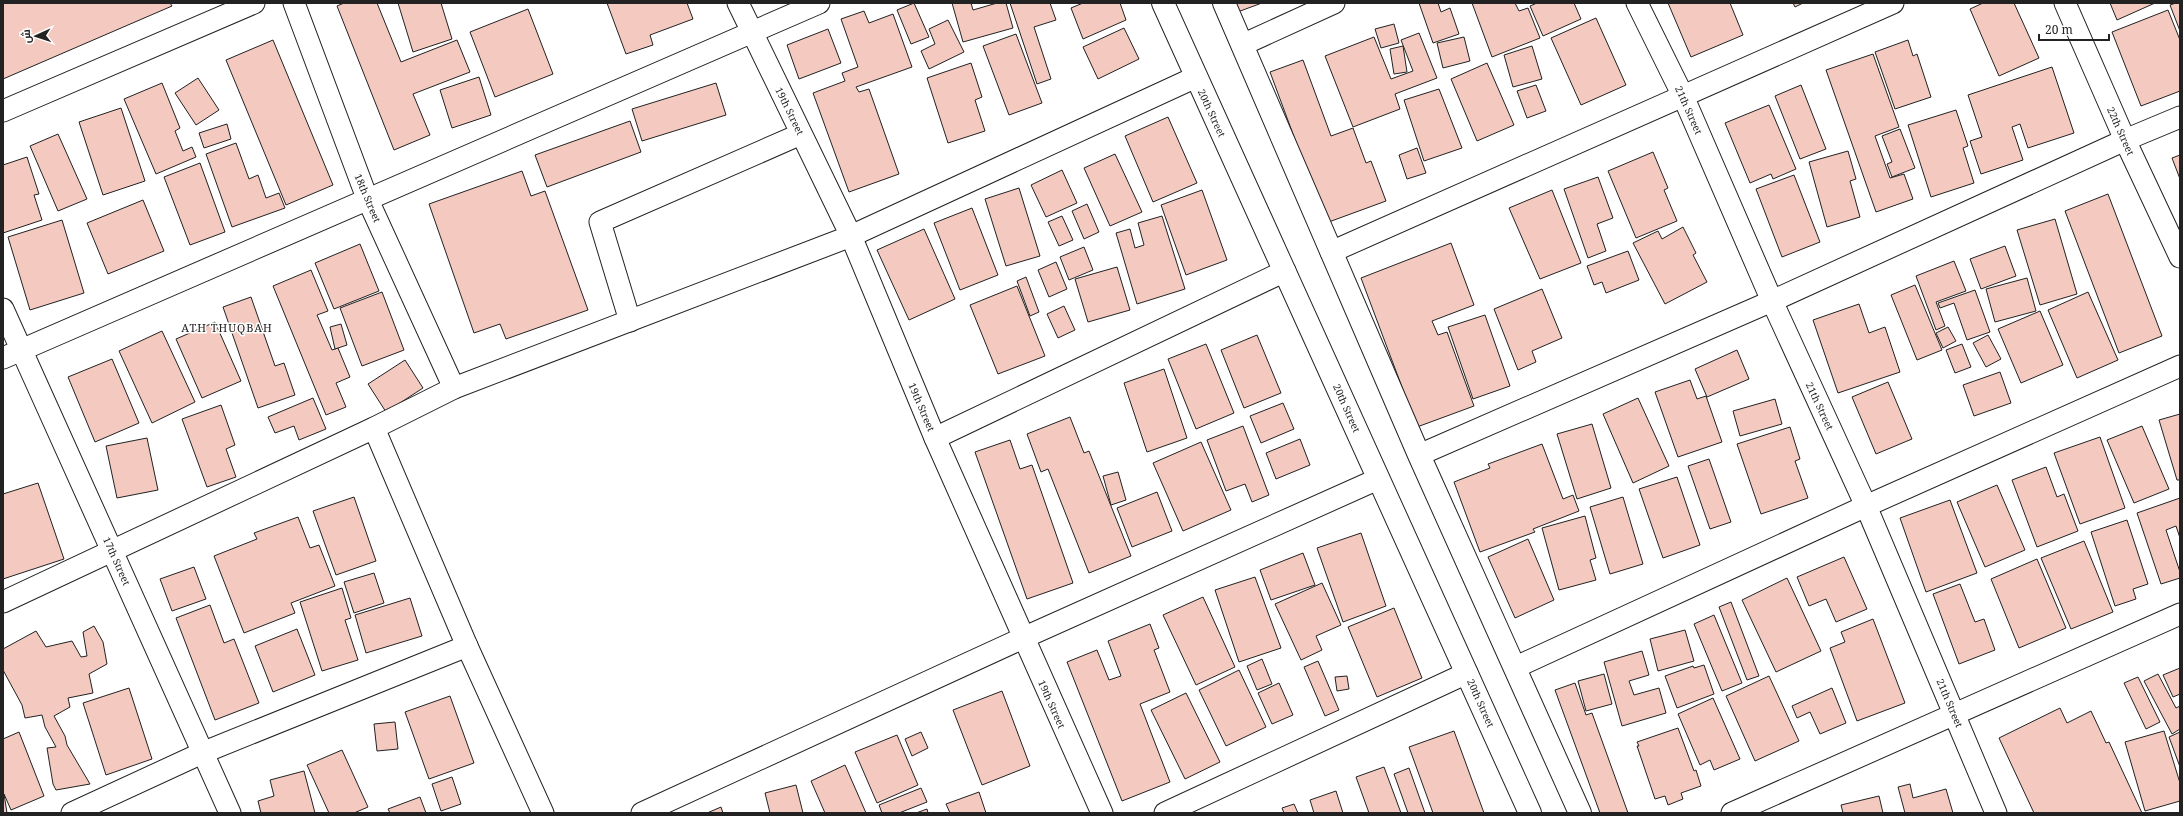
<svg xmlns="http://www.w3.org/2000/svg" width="2183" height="816" viewBox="0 0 2183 816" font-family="'Noto Serif',Cairo,serif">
  <rect width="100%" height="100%" fill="#fff"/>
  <!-- building -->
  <g fill="#f3c9c0" stroke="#222">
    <polygon points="3,3 170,3 172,6 3,79"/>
    <polygon points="344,3 377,3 401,62 457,40 470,72 413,94 430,135 394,150 337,6"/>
    <polygon points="398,3 441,3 452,39 413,52"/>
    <polygon points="607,3 687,3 693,19 650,35 653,45 626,54"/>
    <polygon points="914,3 929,37 911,44 897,10"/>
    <polygon points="952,3 971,3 973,10 997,3 1006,3 1013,28 963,42"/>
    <polygon points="1010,3 1050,3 1056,20 1034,27 1051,79 1037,84"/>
    <polygon points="1083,3 1120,3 1126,20 1083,39 1071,8"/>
    <polygon points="1228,3 1262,3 1232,14"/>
    <polygon points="1419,3 1438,3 1441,12 1450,8 1459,34 1433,43"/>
    <polygon points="1472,3 1515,3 1519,11 1528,8 1540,38 1492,57"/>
    <polygon points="1537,3 1574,3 1581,19 1543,36 1530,6"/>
    <polygon points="1668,3 1730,3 1743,35 1691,57"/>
    <polygon points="1793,3 1803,3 1795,7"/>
    <polygon points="1983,3 2014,3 2039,58 1999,76 1970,9"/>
    <polygon points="2110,3 2155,3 2117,20"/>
    <polygon points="2176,3 2180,3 2180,31 2170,5"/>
    <polygon points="528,9 553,74 495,97 470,32"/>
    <polygon points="2168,10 2180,40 2180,91 2141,106 2112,32"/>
    <polygon points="864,11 869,23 893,14 912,67 856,87 859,92 869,89 899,174 849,192 813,93 845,81 842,73 858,67 841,19"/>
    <polygon points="1596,18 1626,85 1581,105 1551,38"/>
    <polygon points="948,20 964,52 929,69 921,51 935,44 929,29"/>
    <polygon points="1394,24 1399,43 1381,48 1375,29"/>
    <polygon points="1124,28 1139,59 1098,79 1083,47"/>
    <polygon points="828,29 841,63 799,79 787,45"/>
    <polygon points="1419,33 1437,78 1395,94 1400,109 1353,127 1325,56 1374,37 1391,79 1413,71 1401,40"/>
    <polygon points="1016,34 1042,103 1009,115 983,46"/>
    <polygon points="1464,37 1470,61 1443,68 1437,43"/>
    <polygon points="273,40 333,185 286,205 226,60"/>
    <polygon points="1908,40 1913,56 1917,54 1931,97 1895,109 1875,52"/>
    <polygon points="1403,46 1407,72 1394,74 1390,49"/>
    <polygon points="1532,46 1542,79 1513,87 1504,55"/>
    <polygon points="1873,54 1899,127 1875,136 1890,178 1904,174 1913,199 1876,212 1826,70"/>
    <polygon points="1303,60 1331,136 1353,128 1366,163 1371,161 1386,201 1326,223 1270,72"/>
    <polygon points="971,63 982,97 975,100 985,131 948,143 927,78"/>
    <polygon points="1487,63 1514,125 1477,141 1451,79"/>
    <polygon points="2052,67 2074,133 2028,148 2020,124 2012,127 2023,160 1981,174 1970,141 1982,137 1968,95"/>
    <polygon points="479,77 491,115 452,128 440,90"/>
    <polygon points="198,78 219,110 196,125 175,93"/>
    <polygon points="162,83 180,128 175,131 183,151 192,147 196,157 156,174 124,99"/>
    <polygon points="716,83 726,115 642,141 632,109"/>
    <polygon points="1536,85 1546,111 1527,118 1517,91"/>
    <polygon points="1801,85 1826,149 1800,159 1775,96"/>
    <polygon points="1439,89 1462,148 1424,161 1404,100"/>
    <polygon points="1769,105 1796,169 1773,179 1771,174 1750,183 1725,123"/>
    <polygon points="121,108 145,181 103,195 79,122"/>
    <polygon points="1956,110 1968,146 1963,148 1974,183 1931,197 1908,125"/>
    <polygon points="1168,117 1197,183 1153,202 1125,136"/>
    <polygon points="630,121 641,152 547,187 535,155"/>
    <polygon points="227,124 231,139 204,148 199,133"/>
    <polygon points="1900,129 1915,168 1892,177 1887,164 1892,162 1882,136"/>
    <polygon points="58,134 87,199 58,211 30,146"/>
    <polygon points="236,143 249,179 258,175 266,198 279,193 285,208 232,227 206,154"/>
    <polygon points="1417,148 1426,173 1407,179 1399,155"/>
    <polygon points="1848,151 1856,179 1850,181 1860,217 1827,227 1809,162"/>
    <polygon points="1653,152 1668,188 1664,190 1677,221 1636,238 1608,171"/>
    <polygon points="1115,154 1142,212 1110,226 1084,168"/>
    <polygon points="2180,155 2180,179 2172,158"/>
    <polygon points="27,157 39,194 34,195 42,220 3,233 3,165"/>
    <polygon points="200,163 225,232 190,245 164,177"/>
    <polygon points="1062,170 1077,203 1046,217 1031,185"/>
    <polygon points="522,171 531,196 545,191 588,310 506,339 500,324 474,333 429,204"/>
    <polygon points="1794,175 1820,242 1782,257 1756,189"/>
    <polygon points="1598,177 1613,218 1597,224 1606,251 1588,258 1564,189"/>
    <polygon points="1019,188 1040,256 1006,266 985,199"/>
    <polygon points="1202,190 1227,260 1186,275 1161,205"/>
    <polygon points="1552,190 1581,263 1540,279 1509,208"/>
    <polygon points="2108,194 2162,336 2119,353 2065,211"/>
    <polygon points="143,200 164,251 108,274 87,223"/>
    <polygon points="1087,204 1099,232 1084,239 1072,211"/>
    <polygon points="972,208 998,275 960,290 934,223"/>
    <polygon points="1062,216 1073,240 1059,246 1048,222"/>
    <polygon points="1162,216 1185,289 1137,304 1116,233 1130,229 1135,248 1144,245 1138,223"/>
    <polygon points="2055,219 2077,294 2040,305 2017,230"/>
    <polygon points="62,220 84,293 30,310 8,237"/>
    <polygon points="1683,227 1696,253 1693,255 1707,282 1665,304 1633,243 1658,231 1662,239"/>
    <polygon points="924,229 955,299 909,320 877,250"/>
    <polygon points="1451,243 1474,305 1432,321 1438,335 1447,332 1474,406 1417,427 1361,278"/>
    <polygon points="360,244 379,291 334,309 315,263"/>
    <polygon points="2005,246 2016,276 1981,289 1970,259"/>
    <polygon points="1084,247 1093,270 1069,280 1060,257"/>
    <polygon points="1628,251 1639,280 1606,293 1602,282 1594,285 1587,266"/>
    <polygon points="1954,261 1966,291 1936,302 1945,326 1936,330 1916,276"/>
    <polygon points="1056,262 1067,289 1049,297 1038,270"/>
    <polygon points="1117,267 1130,310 1088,322 1075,279"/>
    <polygon points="311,270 328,311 317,315 332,350 338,348 350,377 336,383 346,407 326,415 273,286"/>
    <polygon points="1026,277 1039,312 1030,316 1017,281"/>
    <polygon points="2027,278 2036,311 1995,322 1986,289"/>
    <polygon points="1915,285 1942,350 1917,360 1891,295"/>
    <polygon points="1017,286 1045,356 998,374 970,305"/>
    <polygon points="1542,289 1562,338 1532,351 1536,362 1518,370 1494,309"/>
    <polygon points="1975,290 1990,332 1967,340 1954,303 1940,308 1938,303"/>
    <polygon points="382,292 404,350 362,366 340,308"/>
    <polygon points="2088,292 2118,360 2077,378 2048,310"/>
    <polygon points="251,297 275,366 284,363 295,395 258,408 223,307"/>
    <polygon points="1859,304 1869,333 1885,327 1900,372 1838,393 1813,320"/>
    <polygon points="1064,306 1075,330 1058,338 1047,314"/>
    <polygon points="2040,311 2063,365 2021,383 1998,329"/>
    <polygon points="1485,315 1510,386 1473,399 1448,327"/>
    <polygon points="215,322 241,381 202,398 176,339"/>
    <polygon points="341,324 347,345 335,349 330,327"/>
    <polygon points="1948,327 1956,341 1943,348 1936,333"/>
    <polygon points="162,331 195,402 152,423 119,351"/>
    <polygon points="1257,335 1281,393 1244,408 1221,350"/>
    <polygon points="1988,335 2001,359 1986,367 1973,343"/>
    <polygon points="1206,344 1234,413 1196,429 1168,359"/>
    <polygon points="1962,344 1971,367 1955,373 1946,350"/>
    <polygon points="1737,350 1749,379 1707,397 1695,369"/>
    <polygon points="112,359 139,423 95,442 68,377"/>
    <polygon points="405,360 423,388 386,412 368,384"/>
    <polygon points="1164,369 1187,438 1147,452 1124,383"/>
    <polygon points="2000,372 2011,403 1974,416 1963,385"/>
    <polygon points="1690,380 1697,399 1706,396 1722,442 1678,457 1655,392"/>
    <polygon points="1888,382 1912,439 1876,454 1852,397"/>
    <polygon points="313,398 326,429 299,440 294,426 275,433 268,417"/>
    <polygon points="1638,398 1669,466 1633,483 1603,414"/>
    <polygon points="1775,399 1782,424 1740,436 1733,411"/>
    <polygon points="1283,403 1294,429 1261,443 1250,416"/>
    <polygon points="221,405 235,445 226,449 236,477 207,487 182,419"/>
    <polygon points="2180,414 2180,480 2177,480 2159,420"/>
    <polygon points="1070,417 1084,453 1089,451 1131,556 1089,573 1048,469 1041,472 1027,434"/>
    <polygon points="1592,424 1611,488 1577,499 1557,434"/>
    <polygon points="1243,426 1269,495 1252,502 1245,484 1226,491 1207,440"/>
    <polygon points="2142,426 2169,489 2134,503 2107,440"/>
    <polygon points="1790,427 1800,459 1795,461 1808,498 1761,514 1737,444"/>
    <polygon points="2100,437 2125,508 2080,524 2054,453"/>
    <polygon points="147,438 158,490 117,498 106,446"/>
    <polygon points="1300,439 1310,465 1276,479 1266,453"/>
    <polygon points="1010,440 1020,469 1032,465 1073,583 1027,599 975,452"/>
    <polygon points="1201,442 1231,510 1183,531 1153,463"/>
    <polygon points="1542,444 1563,499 1573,495 1579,511 1533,529 1535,532 1480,552 1454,482 1490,468 1488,464"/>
    <polygon points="1709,459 1731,522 1710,529 1688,466"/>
    <polygon points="2046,467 2057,497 2064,494 2078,531 2037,547 2012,480"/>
    <polygon points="1118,472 1126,500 1111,505 1103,476"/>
    <polygon points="1677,477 1700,545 1663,558 1639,489"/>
    <polygon points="38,483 64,559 3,579 3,494"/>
    <polygon points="1997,485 2025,550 1985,567 1957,502"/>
    <polygon points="1157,492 1172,531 1132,547 1117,508"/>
    <polygon points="354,497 376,561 336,575 313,511"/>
    <polygon points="1623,497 1643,564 1610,574 1590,507"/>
    <polygon points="2180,498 2180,538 2176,526 2166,530 2180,572 2180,578 2161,584 2137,513"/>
    <polygon points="1950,500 1977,573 1926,592 1900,518"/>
    <polygon points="1585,516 1596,558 1590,560 1596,580 1559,590 1542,528"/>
    <polygon points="298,517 310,548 319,545 335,586 291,603 295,613 244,633 214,556 257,539 254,533"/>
    <polygon points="2127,520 2148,584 2133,589 2136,599 2115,606 2091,532"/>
    <polygon points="1361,533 1386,606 1343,622 1317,548"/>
    <polygon points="1528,539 1554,600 1515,618 1488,557"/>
    <polygon points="2084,541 2113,612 2071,629 2041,558"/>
    <polygon points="1303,553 1315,585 1271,600 1260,570"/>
    <polygon points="1844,557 1867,609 1836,622 1826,599 1809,606 1797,577"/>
    <polygon points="2037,559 2066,628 2019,648 1991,579"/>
    <polygon points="194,567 206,599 172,611 160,579"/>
    <polygon points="374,573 384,603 354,613 344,582"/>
    <polygon points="1255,577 1281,648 1239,662 1215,590"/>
    <polygon points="1787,578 1821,651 1776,672 1742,600"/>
    <polygon points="1322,583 1341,625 1316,636 1322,650 1301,660 1275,604"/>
    <polygon points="1960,584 1975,622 1984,619 1995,650 1959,664 1933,594"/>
    <polygon points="342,588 351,618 345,620 358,660 322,671 300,602"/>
    <polygon points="1203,597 1235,667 1196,685 1163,615"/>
    <polygon points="410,598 422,636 366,653 355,615"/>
    <polygon points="1731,602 1759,676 1747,680 1719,607"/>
    <polygon points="210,605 224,643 234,639 259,703 215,720 176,618"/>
    <polygon points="1394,608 1422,678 1377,697 1348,627"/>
    <polygon points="1714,615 1742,683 1722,691 1694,624"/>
    <polygon points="1873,619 1905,703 1857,721 1830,648 1845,642 1841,632"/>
    <polygon points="1150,624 1159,648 1154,650 1170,692 1140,704 1170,782 1122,801 1067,662 1097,650 1109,680 1121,676 1108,641"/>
    <polygon points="94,626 103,642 107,664 89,674 93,693 68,698 70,707 54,716 65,736 67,745 90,784 56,790 53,784 47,748 56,747 45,727 42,715 25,718 22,705 3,670 3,649 36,631 46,647 72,641 81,657 87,656 83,632"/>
    <polygon points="297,629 315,675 273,692 255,646"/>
    <polygon points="1685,630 1694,661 1658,671 1650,639"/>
    <polygon points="1642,651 1649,675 1629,681 1634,695 1659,688 1666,713 1622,726 1604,662"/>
    <polygon points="1262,659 1272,684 1257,690 1247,666"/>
    <polygon points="1318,661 1339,710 1325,716 1304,667"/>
    <polygon points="1704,665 1714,694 1677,708 1665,676 1693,666 1694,668"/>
    <polygon points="2180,668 2180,694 2173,697 2163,675"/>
    <polygon points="1239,670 1266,727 1226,746 1199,690"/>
    <polygon points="1604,674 1612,704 1586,711 1578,681"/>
    <polygon points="2158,674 2176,708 2180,706 2180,729 2172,734 2144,681"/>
    <polygon points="1347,676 1349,689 1337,691 1335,677"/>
    <polygon points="1769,676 1799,741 1755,761 1726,696"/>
    <polygon points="2138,677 2160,722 2146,729 2124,683"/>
    <polygon points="1279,683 1293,715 1272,724 1258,693"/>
    <polygon points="1575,683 1586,715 1592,713 1628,813 1600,813 1555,690"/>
    <polygon points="129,688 152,759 106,775 83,703"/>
    <polygon points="1832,688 1846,723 1820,734 1810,712 1797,718 1792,706"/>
    <polygon points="1002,691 1030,766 982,785 953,710"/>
    <polygon points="1186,693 1220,762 1185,779 1151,710"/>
    <polygon points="450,696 474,763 429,779 405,712"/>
    <polygon points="1713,698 1740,759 1714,770 1710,760 1700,765 1678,714"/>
    <polygon points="2060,708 2067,723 2091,711 2106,743 2109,742 2142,813 2034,813 1999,738"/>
    <polygon points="395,722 398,749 377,751 374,724"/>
    <polygon points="1678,728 1694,771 1696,770 1701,786 1681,793 1683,799 1668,805 1665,796 1655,799 1637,746 1639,746 1637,742"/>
    <polygon points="1454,731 1484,813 1433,813 1409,747"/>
    <polygon points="2164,731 2180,783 2180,801 2145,811 2125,742"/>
    <polygon points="19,732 44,796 11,810 4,794 7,813 3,813 3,739"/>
    <polygon points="921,732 928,748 912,756 905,739"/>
    <polygon points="2180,732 2180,767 2169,737"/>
    <polygon points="897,735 918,785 877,803 855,752"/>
    <polygon points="342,750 368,807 354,813 329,813 307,765"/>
    <polygon points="845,765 866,813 825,813 811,781"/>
    <polygon points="1384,767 1401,813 1369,813 1356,777"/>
    <polygon points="1409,768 1425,813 1408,813 1394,774"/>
    <polygon points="304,771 315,813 261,813 258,801 274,796 270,780"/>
    <polygon points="452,777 461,804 441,811 432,784"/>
    <polygon points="1910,784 1913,798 1946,789 1953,813 1905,813 1898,787"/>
    <polygon points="796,785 803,813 770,813 765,793"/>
    <polygon points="921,788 927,802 899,813 882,813 879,805"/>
    <polygon points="1336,791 1343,813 1314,813 1310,800"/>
    <polygon points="979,792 986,813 950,813 946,804"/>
    <polygon points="1879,796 1883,813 1843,813 1841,805"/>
    <polygon points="420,797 426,813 390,813 388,809"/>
    <polygon points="1294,804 1298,813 1284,813 1282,808"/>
    <polygon points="721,807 723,813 707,813"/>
    <polygon points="927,809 928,813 916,813"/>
  </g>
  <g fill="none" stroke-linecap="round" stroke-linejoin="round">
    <!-- street casing -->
    <g stroke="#222" stroke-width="23">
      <g id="street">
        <polyline points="294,3 367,198 454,388"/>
        <polyline points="738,3 851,236 935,438 1102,813"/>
        <polyline points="1637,3 1683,96 1772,301 1866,506 1996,813"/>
        <polyline points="2065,3 2125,140 2180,257"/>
        <polyline points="1242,45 1334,3"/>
        <polyline points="3,111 254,3"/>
        <polyline points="1331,252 1893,3"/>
        <polyline points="3,309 230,813"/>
        <polyline points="630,321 600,222 801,134"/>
        <polyline points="3,358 819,3"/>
        <polyline points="374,428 467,646 543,813"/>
        <polyline points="935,438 1285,271"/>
        <polyline points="1419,455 1772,301 2125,140 2180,117"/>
        <polyline points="3,602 374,428 454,388 851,236 1196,77"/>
        <polyline points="1516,667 1866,506 2180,366"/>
        <polyline points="72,813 202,753 467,646"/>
        <polyline points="642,813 1023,638 1378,479"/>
        <polyline points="1165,813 1467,673"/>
        <polyline points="1732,813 2180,614"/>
      </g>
    </g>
    <!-- secondary casing -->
    <g stroke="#222" stroke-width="24">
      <g id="secondary">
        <polyline points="1163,3 1530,813"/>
        <polyline points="1224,3 1419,455 1580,813"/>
      </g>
    </g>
    <!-- street -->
    <use href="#street" stroke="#fff" stroke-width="21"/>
    <!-- secondary -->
    <use href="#secondary" stroke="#fff" stroke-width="22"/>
  </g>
  <g text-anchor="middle" stroke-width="3" stroke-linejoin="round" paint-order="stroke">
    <!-- street labels -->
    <g font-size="10" fill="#222" stroke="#fff">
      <text transform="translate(1689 110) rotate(66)" y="4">21th Street</text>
      <text transform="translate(790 111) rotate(64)" y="4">19th Street</text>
      <text transform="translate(1212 113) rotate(65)" y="4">20th Street</text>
      <text transform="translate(2121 131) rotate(66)" y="4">22th Street</text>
      <text transform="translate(368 198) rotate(67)" y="4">18th Street</text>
      <text transform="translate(1820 406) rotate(65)" y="4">21th Street</text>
      <text transform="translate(922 407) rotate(67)" y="4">19th Street</text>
      <text transform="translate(1347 408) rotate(66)" y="4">20th Street</text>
      <text transform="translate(117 561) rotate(66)" y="4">17th Street</text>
      <text transform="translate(1481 703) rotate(66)" y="4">20th Street</text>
      <text transform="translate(1950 703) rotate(67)" y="4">21th Street</text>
      <text transform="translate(1052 704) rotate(66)" y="4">19th Street</text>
    </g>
    <!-- neighbourhood labels -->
    <g font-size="11" letter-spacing="1" fill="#222" stroke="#fff">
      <text x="227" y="332">ATH THUQBAH</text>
    </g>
  </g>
  <!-- border -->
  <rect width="2183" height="816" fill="none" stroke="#222222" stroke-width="8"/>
  <!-- north arrow -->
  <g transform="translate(36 36) rotate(267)" stroke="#ffffff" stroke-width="3" paint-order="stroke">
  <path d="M0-3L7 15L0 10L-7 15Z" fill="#222222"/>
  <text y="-6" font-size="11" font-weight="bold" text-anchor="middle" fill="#222222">ش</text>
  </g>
  <!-- scale -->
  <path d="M2039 34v6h70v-6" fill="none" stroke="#222222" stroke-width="2"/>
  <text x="2045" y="34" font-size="12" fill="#222222" stroke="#ffffff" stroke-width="3" paint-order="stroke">20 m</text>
</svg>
